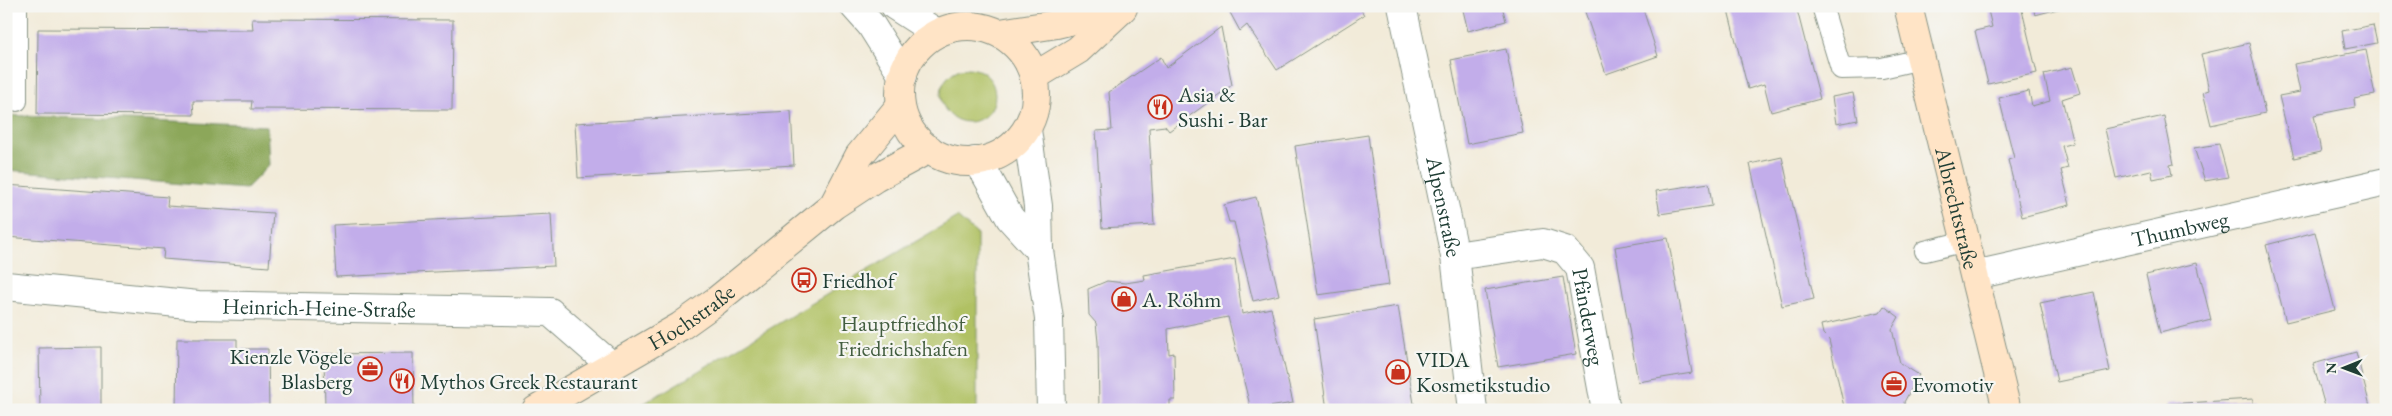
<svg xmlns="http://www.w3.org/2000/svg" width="2392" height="416" viewBox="0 0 2392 416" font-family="'EB Garamond',serif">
  <rect width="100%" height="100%" fill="#f6f6f2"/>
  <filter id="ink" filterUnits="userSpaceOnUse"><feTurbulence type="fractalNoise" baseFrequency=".02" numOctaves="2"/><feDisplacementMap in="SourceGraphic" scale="10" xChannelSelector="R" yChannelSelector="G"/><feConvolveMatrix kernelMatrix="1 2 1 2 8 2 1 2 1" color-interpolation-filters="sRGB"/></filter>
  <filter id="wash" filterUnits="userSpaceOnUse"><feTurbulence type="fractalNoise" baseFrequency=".0096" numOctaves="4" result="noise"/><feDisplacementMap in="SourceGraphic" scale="20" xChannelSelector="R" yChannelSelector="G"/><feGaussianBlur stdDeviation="1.12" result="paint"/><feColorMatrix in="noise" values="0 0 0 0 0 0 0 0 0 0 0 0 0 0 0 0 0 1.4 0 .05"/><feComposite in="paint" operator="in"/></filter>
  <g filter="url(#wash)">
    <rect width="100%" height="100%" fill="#f2ebd9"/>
    <!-- green -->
    <g fill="#b0c164" stroke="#687f4c">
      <circle cx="968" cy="95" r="27"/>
      <polygon points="957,217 977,234 977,410 633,410"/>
    </g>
    <!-- forest -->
    <polygon fill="#8ca75a" stroke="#567247" points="6,115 267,126 269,165 246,189 6,170"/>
    <g id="blocks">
      <!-- building -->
      <g fill="#c2adea">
        <polygon points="1228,6 1359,6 1364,15 1277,70 1247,25 1240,31 1227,7"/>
        <polygon points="1462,6 1502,6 1506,21 1468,31"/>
        <polygon points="1583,6 1642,6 1658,56 1606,74"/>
        <polygon points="1727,6 1796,6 1820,99 1771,112 1764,84 1748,89"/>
        <polygon points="1987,6 2021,6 2037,73 1988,84 1975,31 1992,27"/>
        <polygon points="2033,6 2066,6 2066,7 2035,15"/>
        <polygon points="252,19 453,20 452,110 251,109 252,101 193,101 194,115 37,114 38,29 253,30"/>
        <polygon points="2373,25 2377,43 2345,49 2342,31"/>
        <polygon points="1221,27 1232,85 1169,131 1165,126 1149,128 1154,225 1102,228 1096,131 1112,130 1109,92 1161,57 1166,68"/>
        <polygon points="2249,43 2265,113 2211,125 2203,92 2209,90 2201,54"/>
        <polygon points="1506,49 1523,133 1467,144 1451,60"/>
        <polygon points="2366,50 2375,95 2354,99 2355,107 2314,115 2321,152 2294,158 2279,96 2300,92 2294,64"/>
        <polygon points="2072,67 2080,93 2062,99 2073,143 2062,146 2068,168 2061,170 2070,205 2022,217 2008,160 2014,158 1999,98 2029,91 2032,106 2050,101 2044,74"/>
        <polygon points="1853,93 1858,120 1836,124 1832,97"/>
        <polygon points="791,111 794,165 578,178 575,123"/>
        <polygon points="2164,116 2174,164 2170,165 2172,175 2153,179 2151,170 2116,178 2105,129"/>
        <polygon points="1368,135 1389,285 1318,295 1295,146"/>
        <polygon points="2219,144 2228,177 2205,181 2194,148"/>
        <polygon points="1782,157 1814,299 1782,306 1750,164"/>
        <polygon points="1709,183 1712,206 1660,214 1656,191"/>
        <polygon points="6,185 168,197 167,206 273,213 269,267 163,259 164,249 6,237"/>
        <polygon points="1256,197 1279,295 1253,301 1234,222 1229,222 1224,205"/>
        <polygon points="551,214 554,266 336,277 333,225"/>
        <polygon points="2315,232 2335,310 2286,322 2266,245"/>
        <polygon points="1668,238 1692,373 1638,382 1615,247"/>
        <polygon points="1235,259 1242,314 1271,308 1293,403 1251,410 1228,317 1168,329 1169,354 1174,353 1175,400 1170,400 1170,410 1099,410 1098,342 1096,323 1089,315 1088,289 1107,281 1125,283 1145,280 1144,275"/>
        <polygon points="2197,263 2211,320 2160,333 2146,275"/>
        <polygon points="1563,277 1576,354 1498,367 1485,290"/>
        <polygon points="2094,292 2110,371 2057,382 2040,303"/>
        <polygon points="1398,306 1415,410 1327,410 1314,319"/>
        <polygon points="1884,306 1899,317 1892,329 1900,363 1919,375 1904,402 1906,410 1833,410 1844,407 1829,340 1823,334 1821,325 1880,312"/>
        <polygon points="177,339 237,339 237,349 268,349 269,410 176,410"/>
        <polygon points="101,347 101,410 40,410 39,348"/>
        <polygon points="2356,352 2370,406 2357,410 2326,410 2313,364"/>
        <polygon points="413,353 414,410 325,410 324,354"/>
        <polygon points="2253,399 2253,410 2167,410 2167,404"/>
      </g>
    </g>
  </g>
  <g filter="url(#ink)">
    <use href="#blocks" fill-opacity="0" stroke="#889486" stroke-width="1"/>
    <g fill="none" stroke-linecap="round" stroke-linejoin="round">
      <!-- lane casing -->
      <g stroke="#889486" stroke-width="22">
        <g id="lane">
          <polyline points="1822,6 1841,69 1882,68 1921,59"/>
          <polyline points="17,101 17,6"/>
          <polyline points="1925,251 1966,241"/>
        </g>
      </g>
      <!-- street casing -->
      <g stroke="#889486" stroke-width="30">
        <g id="street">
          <polyline points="854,6 871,25 903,76"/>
          <polyline points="895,6 937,33"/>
          <path id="s1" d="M1402,6L1455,256L1473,410"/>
          <polyline points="1027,130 1038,206 1039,250 1049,319 1051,410"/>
          <polyline points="975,161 985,173 1010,218 1039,250"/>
          <path id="s2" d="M1455,256L1543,243L1565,250L1580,268L1606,410"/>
          <path id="s3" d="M1975,275L2386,182"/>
          <path id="s4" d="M6,286L198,305L550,312L612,366"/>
        </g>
      </g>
      <!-- secondary casing -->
      <g stroke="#889486" stroke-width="30">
        <g id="secondary">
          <path id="s5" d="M1908,6L2007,410"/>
          <circle cx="968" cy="94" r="68"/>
          <polyline points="1000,33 1057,24 1123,8"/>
          <polyline points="1035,76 1078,50 1120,11"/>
          <polyline points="834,204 859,156 900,106"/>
          <path id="s6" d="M536,410L681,326L716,301L834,205L875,178L929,149"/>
        </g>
      </g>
      <!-- lane -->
      <use href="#lane" stroke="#fff" stroke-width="20"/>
      <!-- street -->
      <use href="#street" stroke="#fff" stroke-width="28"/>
      <!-- secondary -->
      <use href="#secondary" stroke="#ffe4c6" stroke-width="28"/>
    </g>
  </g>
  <!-- icons -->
  <defs>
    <g id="restaurant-ring" transform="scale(1.25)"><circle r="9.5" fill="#f6f6f2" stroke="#c8321e" stroke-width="1.5"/><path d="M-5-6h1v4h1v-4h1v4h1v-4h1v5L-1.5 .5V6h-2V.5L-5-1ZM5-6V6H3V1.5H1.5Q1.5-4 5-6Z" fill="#c8321e"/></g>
    <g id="bus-ring" transform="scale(1.25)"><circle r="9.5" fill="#f6f6f2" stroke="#c8321e" stroke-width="1.5"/><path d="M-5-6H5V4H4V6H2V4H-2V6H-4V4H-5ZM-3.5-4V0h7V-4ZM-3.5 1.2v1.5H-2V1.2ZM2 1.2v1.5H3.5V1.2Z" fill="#c8321e"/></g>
    <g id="shop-ring" transform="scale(1.25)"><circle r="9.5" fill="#f6f6f2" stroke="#c8321e" stroke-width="1.5"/><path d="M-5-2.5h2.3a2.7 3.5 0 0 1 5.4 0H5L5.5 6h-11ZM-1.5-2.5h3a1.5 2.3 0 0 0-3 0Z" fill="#c8321e"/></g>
    <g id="office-ring" transform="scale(1.25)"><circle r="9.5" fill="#f6f6f2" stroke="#c8321e" stroke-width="1.5"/><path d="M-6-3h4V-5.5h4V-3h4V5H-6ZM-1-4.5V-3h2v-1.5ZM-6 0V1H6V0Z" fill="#c8321e"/></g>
  </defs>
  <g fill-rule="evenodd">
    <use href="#restaurant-ring" x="1160" y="107"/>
    <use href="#bus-ring" x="804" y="280"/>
    <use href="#shop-ring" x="1124" y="299"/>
    <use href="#office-ring" x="370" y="369"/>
    <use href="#shop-ring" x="1398" y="372"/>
    <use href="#restaurant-ring" x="402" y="381"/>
    <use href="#office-ring" x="1894" y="384"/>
  </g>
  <g text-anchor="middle" stroke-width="4.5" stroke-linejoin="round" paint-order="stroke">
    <!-- poi labels -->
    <g font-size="22" fill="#1f3d34" stroke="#f6f6f2" text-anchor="start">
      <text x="1178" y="102">Asia &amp;<tspan x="1178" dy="25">Sushi - Bar</tspan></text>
      <text x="822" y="288">Friedhof</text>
      <text x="1142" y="307">A. Röhm</text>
      <text x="352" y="364" text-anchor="end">Kienzle Vögele<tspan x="352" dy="25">Blasberg</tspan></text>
      <text x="1416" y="367">VIDA<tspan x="1416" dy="25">Kosmetikstudio</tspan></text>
      <text x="420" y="389">Mythos Greek Restaurant</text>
      <text x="1912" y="392">Evomotiv</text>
    </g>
    <!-- street labels -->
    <g font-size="22" fill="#1f3d34" stroke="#f6f6f2">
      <text dy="8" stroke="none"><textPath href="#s1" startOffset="205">Alpenstraße</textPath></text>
      <text dy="8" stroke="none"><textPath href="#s5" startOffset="208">Albrechtstraße</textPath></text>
      <text dy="8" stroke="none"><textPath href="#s3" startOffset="210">Thumbweg</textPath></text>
      <text dy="8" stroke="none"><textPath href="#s4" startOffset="314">Heinrich-Heine-Straße</textPath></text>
      <text dy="8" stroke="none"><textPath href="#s6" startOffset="181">Hochstraße</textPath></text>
      <text dy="8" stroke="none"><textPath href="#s2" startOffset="185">Pfänderweg</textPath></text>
    </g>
    <!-- park labels -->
    <g font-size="22" fill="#435e40" stroke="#f6f6f2">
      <text x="903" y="331">Hauptfriedhof<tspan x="903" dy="25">Friedrichshafen</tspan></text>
    </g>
  </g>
  <!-- margin -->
  <rect width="2392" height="416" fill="none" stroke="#f6f6f2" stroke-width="25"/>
  <!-- north arrow -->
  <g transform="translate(2344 368) rotate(269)" stroke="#f6f6f2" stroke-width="4" paint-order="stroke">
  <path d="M0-4L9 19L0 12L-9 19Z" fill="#1f3d34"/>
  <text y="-8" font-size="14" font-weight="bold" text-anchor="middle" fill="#1f3d34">N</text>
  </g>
</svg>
